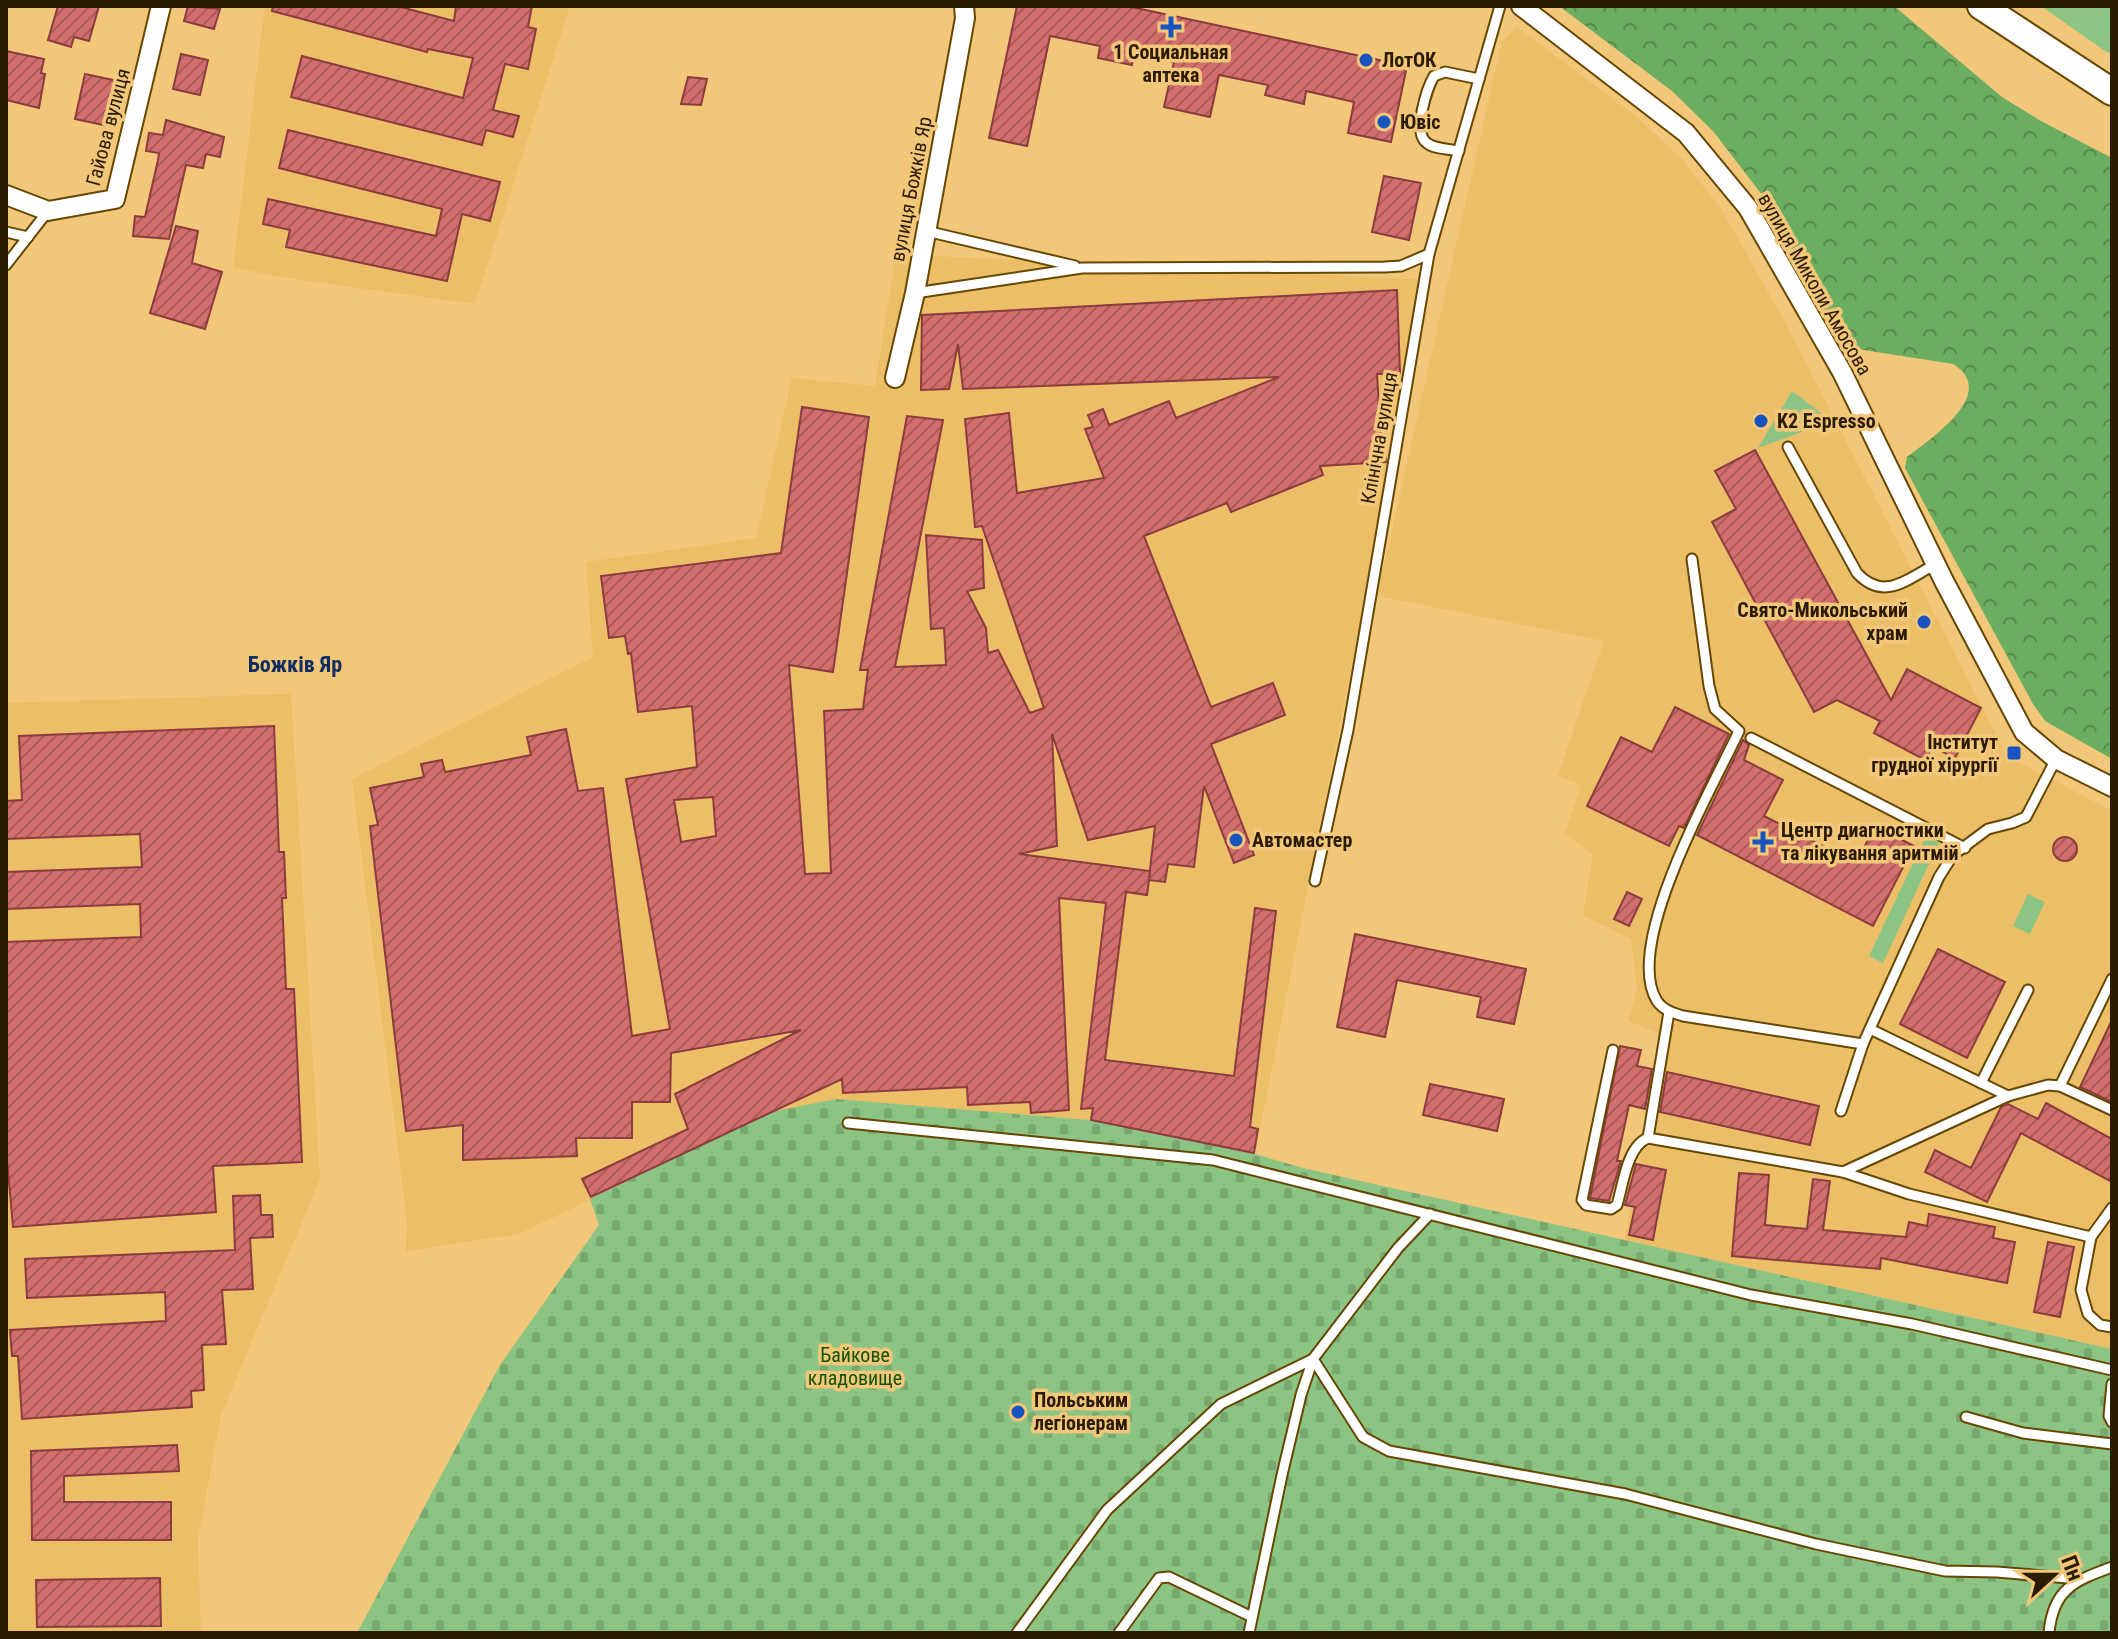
<svg xmlns="http://www.w3.org/2000/svg" width="2118" height="1639" viewBox="0 0 2118 1639" font-family="'Roboto Condensed',sans-serif">
  <defs>
    <pattern id="forest-crowns" width="20" height="18" patternUnits="userSpaceOnUse" patternTransform="scale(2)"><rect width="20" height="18" fill="#6bad61"/><path d="M2 6a3 3 0 1 1 6 0M12 15a3 3 0 1 1 6 0" fill="none" stroke="#588c4e"/></pattern>
    <pattern id="cemetery-stones" width="16" height="16" patternUnits="userSpaceOnUse" patternTransform="scale(2)"><rect width="16" height="16" fill="#8bc483"/><path d="M2 7V4a2 2 0 0 1 4 0v3zM10 15v-3a2 2 0 0 1 4 0v3z" fill="#78a86f"/></pattern>
    <pattern id="building-hatch" width="6" height="6" patternUnits="userSpaceOnUse" patternTransform="scale(2)"><rect width="6" height="6" fill="#d36e6e"/><path d="M-1 1l2-2M0 6l6-6M5 7l2-2" fill="none" stroke="#ab5a58"/></pattern>
  </defs>
  <rect width="100%" height="100%" fill="#f2c779"/>
  <!-- built -->
  <g fill="#edbe68">
    <polygon points="265,6 570,6 475,304 301,280 233,268"/>
    <polygon points="1517,27 1635,115 1682,159 1722,210 1792,335 2007,756 2112,811 2112,1349 1625,1240 1662,1035 1629,1021 1637,989 1631,939 1583,915 1593,855 1565,833 1581,785 1558,775 1604,641 1377,596 1502,41"/>
    <polygon points="896,254 1428,280 1255,1154 1089,1120 836,1099 770,1112 519,1234 406,1251 407,1223 352,779 593,657 586,562 756,538 792,378 875,386"/>
    <polygon points="291,694 320,1179 221,1415 198,1538 201,1633 7,1633 6,703"/>
  </g>
  <!-- green -->
  <g fill="#8bc483">
    <polygon points="2041,6 2112,6 2112,54 2105,51"/>
    <polygon points="1792,391 1832,421 1758,448"/>
    <polygon points="1929,830 1942,836 1883,963 1869,956"/>
    <polygon points="2028,894 2045,902 2030,934 2013,926"/>
  </g>
  <!-- forest -->
  <path fill="url(#forest-crowns)" d="M1559,6H1894L2002,97L2041,121L2112,158V759L2045,721L2033,704L1905,468L1907,457C1930,439 2000,393 1953,364L1851,348L1842,344L1832,329L1769,204L1713,131L1672,91Z"/>
  <!-- cemetery -->
  <polygon fill="url(#cemetery-stones)" points="836,1099 1089,1120 1255,1154 1303,1168 2112,1349 2112,1633 357,1633 500,1365 599,1225 590,1199 770,1112"/>
  <!-- building -->
  <g fill="url(#building-hatch)" stroke="#8b3c3e" stroke-width="2" fill-rule="evenodd">
    <polygon points="58,6 99,6 89,41 74,37 71,47 48,40"/>
    <polygon points="188,6 220,9 214,29 184,21"/>
    <polygon points="273,6 397,6 454,21 456,6 532,6 528,27 536,29 528,69 505,64 493,110 519,116 513,137 486,130 482,145 291,97 302,56 463,98 473,58 428,49 427,52 272,11"/>
    <polygon points="1017,6 1127,6 1407,66 1391,142 1348,133 1354,102 1306,91 1304,104 1265,95 1268,85 1219,75 1210,117 1164,107 1174,62 1134,54 1132,65 1098,58 1100,46 1050,36 1027,146 989,138"/>
    <polygon points="6,51 44,59 41,73 45,74 39,108 6,100"/>
    <polygon points="181,54 208,60 200,95 173,89"/>
    <polygon points="85,74 118,81 108,126 75,119"/>
    <polygon points="688,77 707,79 701,105 681,104"/>
    <polygon points="166,120 224,137 220,157 206,154 203,168 186,165 169,239 133,236 135,216 145,217 158,160 159,153 146,151 149,133 163,135"/>
    <polygon points="288,130 500,182 490,221 462,214 447,281 286,247 290,230 263,224 268,199 436,236 442,209 279,168"/>
    <polygon points="1384,176 1421,183 1409,240 1372,232"/>
    <polygon points="176,226 198,231 192,263 222,272 205,329 150,313"/>
    <path d="M1397,290L1400,373L1377,374L1381,439H1384L1386,462L1320,466L1323,475L1231,512L1227,503L1144,536L1211,707L1273,683L1285,715L1211,744L1254,855L1234,863L1204,786L1194,867L1168,864L1165,882L1149,880L1147,895L1126,892L1105,1060L1234,1076L1255,908L1276,911L1250,1127L1258,1129L1254,1153L1091,1120L1093,1108L1081,1109L1106,903L1059,898L1069,1110L1031,1113L1030,1102L968,1105L967,1087L843,1093L842,1079L591,1197L582,1179L688,1129L675,1094L801,1030L671,1053L670,1102H632V1138H576L577,1156L463,1160V1125L406,1131L370,826L378,825L370,788L424,777L421,764L442,760L445,772L531,755L527,737L566,729L578,791L603,788L632,1036L670,1029L626,779L697,767L692,706L638,712L631,653L628,654L625,636L609,638L601,576L781,553L802,407L869,417L833,672L789,665L805,874L831,873L824,711L863,709L868,670H860L907,416L943,420L895,667L946,665L944,628L931,629L926,535L982,540L984,588L967,591L986,628L988,653L998,650L1030,713L1044,708L982,526L975,527L965,419L1009,413L1017,493L1104,478L1085,429L1093,427L1088,415L1103,409L1109,425L1169,401L1176,418L1279,377L963,389L958,344L949,389L921,390L922,315ZM1052,734L1088,840L1155,826L1149,878L1150,871L1019,854L1057,846ZM713,797L716,836L681,842L674,800Z"/>
    <polygon points="1755,450 1891,700 1907,669 1981,708 1955,758 1933,747 1925,760 1874,733 1880,721 1837,700 1814,712 1712,522 1736,509 1715,471"/>
    <polygon points="1675,707 1729,734 1684,828 1679,826 1669,846 1587,806 1621,737 1652,752"/>
    <polygon points="274,726 279,852 284,852 286,898 282,898 286,989 294,989 302,1162 213,1166 216,1212 13,1227 6,1149 6,942 141,937 140,904 6,909 6,872 142,867 140,834 6,839 6,801 22,800 19,736"/>
    <polygon points="1743,740 1749,745 1744,760 1783,780 1764,816 1856,863 1875,826 1914,846 1873,926 1697,835"/>
    <circle cx="2065" cy="849" r="12"/>
    <polygon points="1627,892 1642,899 1629,926 1614,919"/>
    <polygon points="1355,934 1526,969 1514,1024 1477,1017 1481,997 1397,980 1385,1037 1337,1027"/>
    <polygon points="1938,949 2005,982 1967,1058 1900,1024"/>
    <polygon points="2112,1020 2112,1102 2080,1087"/>
    <polygon points="1620,1046 1641,1050 1637,1066 1652,1069 1645,1109 1629,1105 1617,1161 1621,1161 1609,1201 1590,1198"/>
    <polygon points="1667,1072 1819,1106 1810,1145 1660,1112"/>
    <polygon points="1430,1084 1504,1099 1497,1131 1423,1115"/>
    <polygon points="2046,1103 2112,1139 2112,1182 2021,1133 1987,1202 1925,1172 1935,1150 1971,1168 2001,1107 2008,1104 2038,1119"/>
    <polygon points="1636,1164 1666,1170 1653,1240 1629,1235 1635,1207 1625,1205"/>
    <polygon points="1739,1173 1769,1175 1765,1225 1807,1229 1813,1179 1830,1181 1823,1230 1906,1237 1909,1222 1927,1226 1929,1214 1995,1227 1993,1238 2015,1242 2007,1283 1881,1258 1880,1269 1732,1256"/>
    <polygon points="260,1195 261,1215 272,1215 273,1237 250,1238 253,1289 222,1290 226,1344 202,1345 204,1390 191,1391 192,1407 22,1419 18,1356 12,1356 10,1330 166,1321 165,1292 27,1298 25,1259 235,1250 233,1196"/>
    <polygon points="2048,1242 2074,1247 2060,1317 2034,1312"/>
    <polygon points="177,1445 179,1471 64,1476 64,1502 171,1502 171,1540 32,1540 31,1451"/>
    <polygon points="160,1578 161,1626 37,1627 36,1580"/>
  </g>
  <g fill="none" stroke-linecap="round" stroke-linejoin="round">
    <!-- lane casing -->
    <g stroke="#654701" stroke-width="13">
      <g id="lane">
        <path d="M1459,151C1449,149 1434,149 1427,143C1412,133 1427,88 1434,76L1445,72L1479,79"/>
        <polyline points="926,231 1075,266"/>
        <polyline points="6,232 28,237"/>
        <polyline points="6,265 48,211"/>
        <polyline points="915,293 1082,268 1385,267 1401,266 1429,254"/>
        <path d="M1788,447L1857,573C1884,602 1907,579 1936,564"/>
        <path d="M1692,559L1709,686L1715,709L1739,731C1713,787 1622,945 1657,1001C1663,1010 1673,1013 1683,1016L1863,1044"/>
        <polyline points="1751,738 1965,848"/>
        <polyline points="1315,881 1348,730 1429,254 1500,6"/>
        <polyline points="2112,979 2060,1086 2112,1110"/>
        <polyline points="1669,1012 1648,1138 1843,1172 1909,1194 2091,1237"/>
        <polyline points="1870,1029 2008,1096"/>
        <path d="M1613,1050L1582,1200L1586,1205L1611,1209L1617,1205C1623,1185 1627,1146 1648,1138"/>
        <polyline points="1981,1083 2028,990"/>
        <polyline points="1841,1111 1863,1044 1939,877 1953,855 1988,829 2012,823 2026,817 2056,759"/>
        <polyline points="848,1123 1213,1160 1751,1295 1912,1324 2112,1370"/>
        <polyline points="1843,1172 2008,1096 2048,1085 2060,1086"/>
        <polyline points="2112,1208 2091,1237 2081,1290 2088,1314 2100,1325 2112,1327"/>
        <polyline points="2112,1384 2109,1416 2112,1422"/>
        <polyline points="1966,1417 2023,1433 2112,1444"/>
        <polyline points="1017,1633 1107,1510 1221,1404 1313,1359 1363,1437 1389,1451 1625,1494 1816,1544 1945,1571 1997,1572 2080,1579"/>
        <polyline points="1119,1633 1159,1578 1169,1577 1252,1617"/>
        <polyline points="1249,1633 1282,1475 1301,1395 1313,1359 1398,1248 1430,1214"/>
        <path d="M2049,1633C2053,1589 2074,1581 2112,1567"/>
      </g>
    </g>
    <!-- street casing -->
    <g stroke="#654701" stroke-width="22">
      <g id="street">
        <polyline points="1521,6 1686,133 1748,208 1842,372 1944,581 2024,732 2056,759 2112,787"/>
        <polyline points="6,195 48,211 115,199 161,6"/>
        <polyline points="895,378 915,293 965,18 964,6"/>
      </g>
    </g>
    <!-- secondary casing -->
    <g stroke="#654701" stroke-width="30">
      <polyline id="secondary" points="1981,6 2112,92"/>
    </g>
    <!-- lane -->
    <use href="#lane" stroke="#fff" stroke-width="9"/>
    <!-- street -->
    <use href="#street" stroke="#fff" stroke-width="18"/>
    <!-- secondary -->
    <use href="#secondary" stroke="#fff" stroke-width="26"/>
  </g>
  <!-- markers -->
  <g fill="#1853bf" stroke="#f2c779" stroke-width="3">
    <path d="M1167 15h8v8h8v8h-8v8h-8v-8h-8v-8h8z"/>
    <circle cx="1366" cy="60" r="8"/>
    <circle cx="1384" cy="122" r="8"/>
    <circle cx="1761" cy="421" r="8"/>
    <circle cx="1924" cy="622" r="8"/>
    <rect x="2006" y="745" width="16" height="16" rx="4"/>
    <circle cx="1236" cy="840" r="8"/>
    <path d="M1759 830h8v8h8v8h-8v8h-8v-8h-8v-8h8z"/>
    <circle cx="1018" cy="1412" r="8"/>
  </g>
  <g text-anchor="middle" stroke-width="7" stroke-linejoin="round" paint-order="stroke">
    <!-- poi labels -->
    <g font-size="20" font-weight="bold" fill="#2b1b00" stroke="#f2c779" text-anchor="start">
      <text x="1171" y="59" text-anchor="middle">1 Социальная<tspan x="1171" dy="23">аптека</tspan></text>
      <text x="1382" y="67">ЛотОК</text>
      <text x="1400" y="129">Ювіс</text>
      <text x="1777" y="428">K2 Espresso</text>
      <text x="1908" y="617" text-anchor="end">Свято-Микольський<tspan x="1908" dy="23">храм</tspan></text>
      <text x="1998" y="749" text-anchor="end">Інститут<tspan x="1998" dy="23">грудної хірургії</tspan></text>
      <text x="1781" y="837">Центр диагностики<tspan x="1781" dy="23">та лікування аритмій</tspan></text>
      <text x="1252" y="847">Автомастер</text>
      <text x="1034" y="1407">Польським<tspan x="1034" dy="23">легіонерам</tspan></text>
    </g>
    <!-- street labels -->
    <g font-size="20" fill="#2b1b00" stroke="#f2c779">
      <text transform="translate(108 127) rotate(-75)" y="7">Гайова вулиця</text>
      <text transform="translate(911 189) rotate(-79)" y="7">вулиця Божків Яр</text>
      <text transform="translate(1815 284) rotate(60)" y="7">вулиця Миколи Амосова</text>
      <text transform="translate(1379 438) rotate(-80)" y="7">Клінічна вулиця</text>
    </g>
    <!-- park labels -->
    <g font-size="20" fill="#105404" stroke="#f2c779">
      <text x="855" y="1362">Байкове<tspan x="855" dy="23">кладовище</tspan></text>
    </g>
    <!-- neighbourhood labels -->
    <g font-size="22" font-weight="bold" fill="#112e62" stroke="#f2c779">
      <text x="295" y="672">Божків Яр</text>
    </g>
  </g>
  <!-- border -->
  <rect width="2118" height="1639" fill="none" stroke="#2b1b00" stroke-width="16"/>
  <!-- north arrow -->
  <g transform="translate(2054 1575) rotate(69)" stroke="#f2c779" stroke-width="6" paint-order="stroke">
  <path d="M0-6L14 30L0 20L-14 30Z" fill="#2b1b00"/>
  <text y="-12" font-size="22" font-weight="bold" text-anchor="middle" fill="#2b1b00">Пн</text>
  </g>
</svg>
